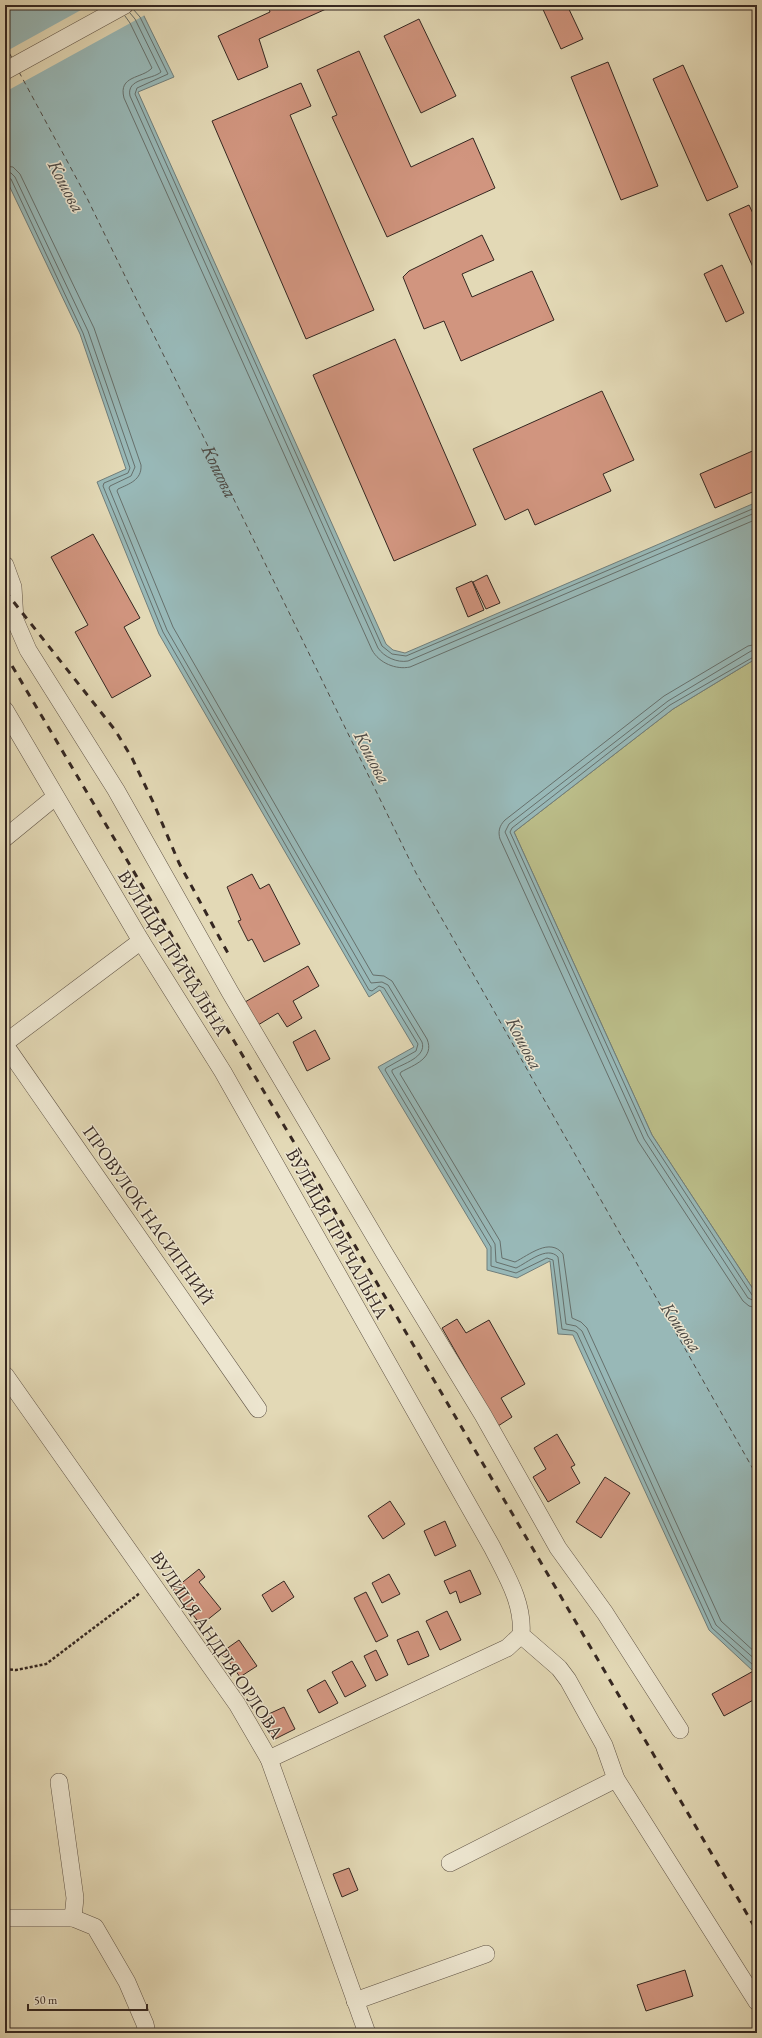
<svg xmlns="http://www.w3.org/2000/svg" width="762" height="2038" viewBox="0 0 762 2038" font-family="'EB Garamond',serif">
  <rect width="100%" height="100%" fill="#e3d9b6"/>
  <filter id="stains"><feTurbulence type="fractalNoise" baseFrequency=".005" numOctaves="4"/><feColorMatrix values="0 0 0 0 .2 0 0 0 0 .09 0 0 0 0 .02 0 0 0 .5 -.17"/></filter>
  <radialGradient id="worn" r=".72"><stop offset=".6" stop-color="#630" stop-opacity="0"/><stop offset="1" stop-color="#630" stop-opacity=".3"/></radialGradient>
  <!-- green -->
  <polygon fill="#bbbd89" stroke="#787255" points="757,658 757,1295 652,1135 514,832 673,709"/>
  <!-- water -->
  <polygon fill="#98b8b7" stroke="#707e7b" points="5,5 135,5 143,14 174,77 138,92 386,644 393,650 405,653 757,502 757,658 673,709 514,832 652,1135 757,1295 757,1669 753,1671 709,1630 573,1335 558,1334 550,1261 517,1278 487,1270 487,1249 378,1067 414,1047 380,990 369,997 159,634 97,482 126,469 80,334 5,177"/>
  <!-- pier -->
  <polygon fill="#e3d9b6" points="90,5 138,5 145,15 5,92 5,52"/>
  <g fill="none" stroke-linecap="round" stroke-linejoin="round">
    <!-- shore -->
    <g stroke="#66706c" stroke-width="1">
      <polyline points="133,9 140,17 168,74 137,88 135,94 382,646 392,654 406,656 757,507"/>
      <path d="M130,13L135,19L161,72C152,80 126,78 130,96L378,648C384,657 397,663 408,661L757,512"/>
      <path d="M125,16L130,23L152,68C142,79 118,75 124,98L372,650C379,663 396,670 410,667L757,519"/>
      <path d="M5,166L13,167L20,174L94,328L141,465C142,480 129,484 118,489L117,491L173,627L373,975L384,976L392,981L427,1039C435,1058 414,1065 401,1072L400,1074L500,1241L502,1258L515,1262C529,1255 550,1237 563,1254L572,1318L581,1322L587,1328L721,1621L757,1654"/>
      <path d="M5,172L11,173L15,177L88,331L135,467L131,476L110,486L109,488L167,630L371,983L382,982L388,985L422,1042C427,1057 403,1064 392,1070V1072L495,1244L496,1262L516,1268C527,1263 547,1245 558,1257L566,1324L576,1326L582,1331L716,1625L757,1661"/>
      <polyline points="5,177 11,179 83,333 130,468 128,473 104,483 103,486 163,632 369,990 372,991 379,986 384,988 418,1044 416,1051 386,1068 385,1070 491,1247 491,1266 516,1273 547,1258 553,1260 562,1329 574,1331 577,1333 712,1628 753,1665 757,1666"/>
      <path d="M757,644L748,646L664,696L505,820C499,826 498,832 500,839L638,1141L743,1301L749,1306L757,1308"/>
      <polyline points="757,650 751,651 668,701 509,824 505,832 644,1139 748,1298 757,1302"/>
      <polyline points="757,655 670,705 512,828 510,832 648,1136 752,1295 757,1297"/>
    </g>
    <!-- ferry -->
    <g stroke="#4e4b46" stroke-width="1" stroke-dasharray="5 4" stroke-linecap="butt">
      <polyline points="5,45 12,58"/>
      <path id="s1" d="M19,72L86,196L416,873L757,1476"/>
    </g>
  </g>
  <!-- building -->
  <g fill="#d1957f" stroke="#352721">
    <polygon points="268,5 335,5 259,39 268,67 238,80 218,36 270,12"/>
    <polygon points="541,5 567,5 583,39 561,49"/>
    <polygon points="419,19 456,96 421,113 384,36"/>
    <polygon points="359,51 411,167 473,138 495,188 387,237 332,117 337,115 317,70"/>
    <polygon points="608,62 658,186 621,200 571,77"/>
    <polygon points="683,65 738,187 707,201 653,79"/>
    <polygon points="301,83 311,106 290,115 374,310 306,339 212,121"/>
    <polygon points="749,205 757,222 757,276 729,214"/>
    <polygon points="482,235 494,260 462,274 472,297 532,271 554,320 461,361 444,321 424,329 403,277 409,271"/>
    <polygon points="722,265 744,313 726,322 704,274"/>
    <polygon points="395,339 476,525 394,561 313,375"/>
    <polygon points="602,391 634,460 603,474 611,491 535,525 528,509 505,520 473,449"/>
    <polygon points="757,449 757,490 715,508 700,474"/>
    <polygon points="93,534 140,618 124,627 151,676 112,698 75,632 88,625 51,557"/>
    <polygon points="487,575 500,603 486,609 473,582"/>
    <polygon points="472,581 484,610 468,617 456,588"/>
    <polygon points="252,874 260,889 269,884 300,944 264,962 252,939 248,941 238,921 241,920 227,887"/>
    <polygon points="308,966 319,986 293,1001 302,1018 287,1027 278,1013 258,1025 245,1002"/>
    <polygon points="315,1030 330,1059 307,1071 293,1042"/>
    <polygon points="457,1319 466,1333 489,1320 525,1384 501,1398 512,1417 498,1426 442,1328"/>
    <polygon points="557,1434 575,1465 571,1467 580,1483 548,1502 533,1477 546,1469 534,1448"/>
    <polygon points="605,1477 630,1493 601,1538 576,1522"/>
    <polygon points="390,1501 405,1524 383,1539 368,1516"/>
    <polygon points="445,1521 456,1546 435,1556 424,1531"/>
    <polygon points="199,1569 205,1577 199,1582 221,1609 201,1625 173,1590"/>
    <polygon points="470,1570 481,1594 460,1603 456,1591 450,1594 444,1581"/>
    <polygon points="389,1574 400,1594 382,1603 372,1583"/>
    <polygon points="284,1581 294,1597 272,1612 262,1595"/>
    <polygon points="366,1592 388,1636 376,1642 354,1598"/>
    <polygon points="447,1611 461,1640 440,1650 426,1621"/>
    <polygon points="418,1631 429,1656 408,1665 397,1640"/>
    <polygon points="239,1640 257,1666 240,1677 222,1652"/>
    <polygon points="376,1650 388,1675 376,1681 364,1656"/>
    <polygon points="352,1661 366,1686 345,1697 332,1672"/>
    <polygon points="757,1669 757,1698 724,1716 712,1694"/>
    <polygon points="325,1680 338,1703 319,1713 307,1690"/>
    <polygon points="284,1707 295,1729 273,1740 262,1717"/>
    <polygon points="349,1868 358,1890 342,1897 333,1874"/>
    <polygon points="685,1970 693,1996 646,2011 637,1985"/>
  </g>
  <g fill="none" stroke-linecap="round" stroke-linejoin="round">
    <!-- minor casing -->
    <g stroke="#605446" stroke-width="18">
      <g id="minor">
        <polyline points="5,71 125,5"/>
        <polyline points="5,565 13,587 15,620 28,650 116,790 230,992 385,1254 483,1415 558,1548 605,1613 680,1730"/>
        <path d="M5,710L141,941L223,1072L492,1547C506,1575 524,1603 521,1635L559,1668L568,1680L604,1745L616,1779L757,2002"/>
        <polyline points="5,838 55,797"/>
        <polyline points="5,1043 141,941"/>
        <polyline points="5,1045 258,1409"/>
        <polyline points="5,1375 237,1704 269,1759 367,2033"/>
        <polyline points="269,1759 507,1648 521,1635"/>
        <polyline points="59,1782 75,1898 73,1918"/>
        <polyline points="450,1863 616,1779"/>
        <polyline points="5,1918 73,1918 95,1927 127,1982 145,2024 147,2033"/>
        <polyline points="355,2001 486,1954"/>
      </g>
    </g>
    <!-- path -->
    <polyline stroke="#352721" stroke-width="2.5" stroke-dasharray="3 2" stroke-linecap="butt" points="5,1669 16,1670 46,1664 140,1593"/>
    <!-- minor -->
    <use href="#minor" stroke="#ede6d0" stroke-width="17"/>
    <!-- rail -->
    <g stroke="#352721" stroke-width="3" stroke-dasharray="7 7" stroke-linecap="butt">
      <polyline points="5,591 115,730 132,758 154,804 179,863 230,957"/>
      <polyline points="5,654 350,1237 757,1931"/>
    </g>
  </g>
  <g text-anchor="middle" stroke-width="3" stroke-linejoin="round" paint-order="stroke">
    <!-- street labels -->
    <g font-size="18" fill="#352721" stroke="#ede6d0">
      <text transform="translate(173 953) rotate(58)" y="6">ВУЛИЦЯ ПРИЧАЛЬНА</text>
      <text transform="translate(148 1215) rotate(55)" y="6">ПРОВУЛОК НАСИПНИЙ</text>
      <text transform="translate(337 1234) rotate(61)" y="6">ВУЛИЦЯ ПРИЧАЛЬНА</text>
      <text transform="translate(217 1645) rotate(56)" y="6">ВУЛИЦЯ АНДРІЯ ОРЛОВА</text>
    </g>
    <!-- water labels -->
    <g font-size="19" font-style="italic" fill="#4e4b46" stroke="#ede6d0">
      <text transform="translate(67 186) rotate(62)" y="7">Кошова</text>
      <text dy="7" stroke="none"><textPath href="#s1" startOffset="447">Кошова</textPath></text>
      <text transform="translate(373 757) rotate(62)" y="7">Кошова</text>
      <text transform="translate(525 1043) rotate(62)" y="7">Кошова</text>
      <text transform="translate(682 1327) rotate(55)" y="7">Кошова</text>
    </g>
  </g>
  <!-- margin -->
  <rect width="762" height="2038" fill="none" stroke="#e3d9b6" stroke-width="20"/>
  <rect x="6" y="6" width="750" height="2026" fill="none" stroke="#352721" stroke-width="2"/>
  <rect x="10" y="10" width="742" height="2018" fill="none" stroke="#352721"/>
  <!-- scale -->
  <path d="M28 2004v6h119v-6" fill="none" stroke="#352721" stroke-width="2"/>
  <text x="34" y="2004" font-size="12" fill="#352721" stroke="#ede6d0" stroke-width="3" paint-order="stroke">50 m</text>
  <rect width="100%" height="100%" filter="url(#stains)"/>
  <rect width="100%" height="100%" fill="url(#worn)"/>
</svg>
